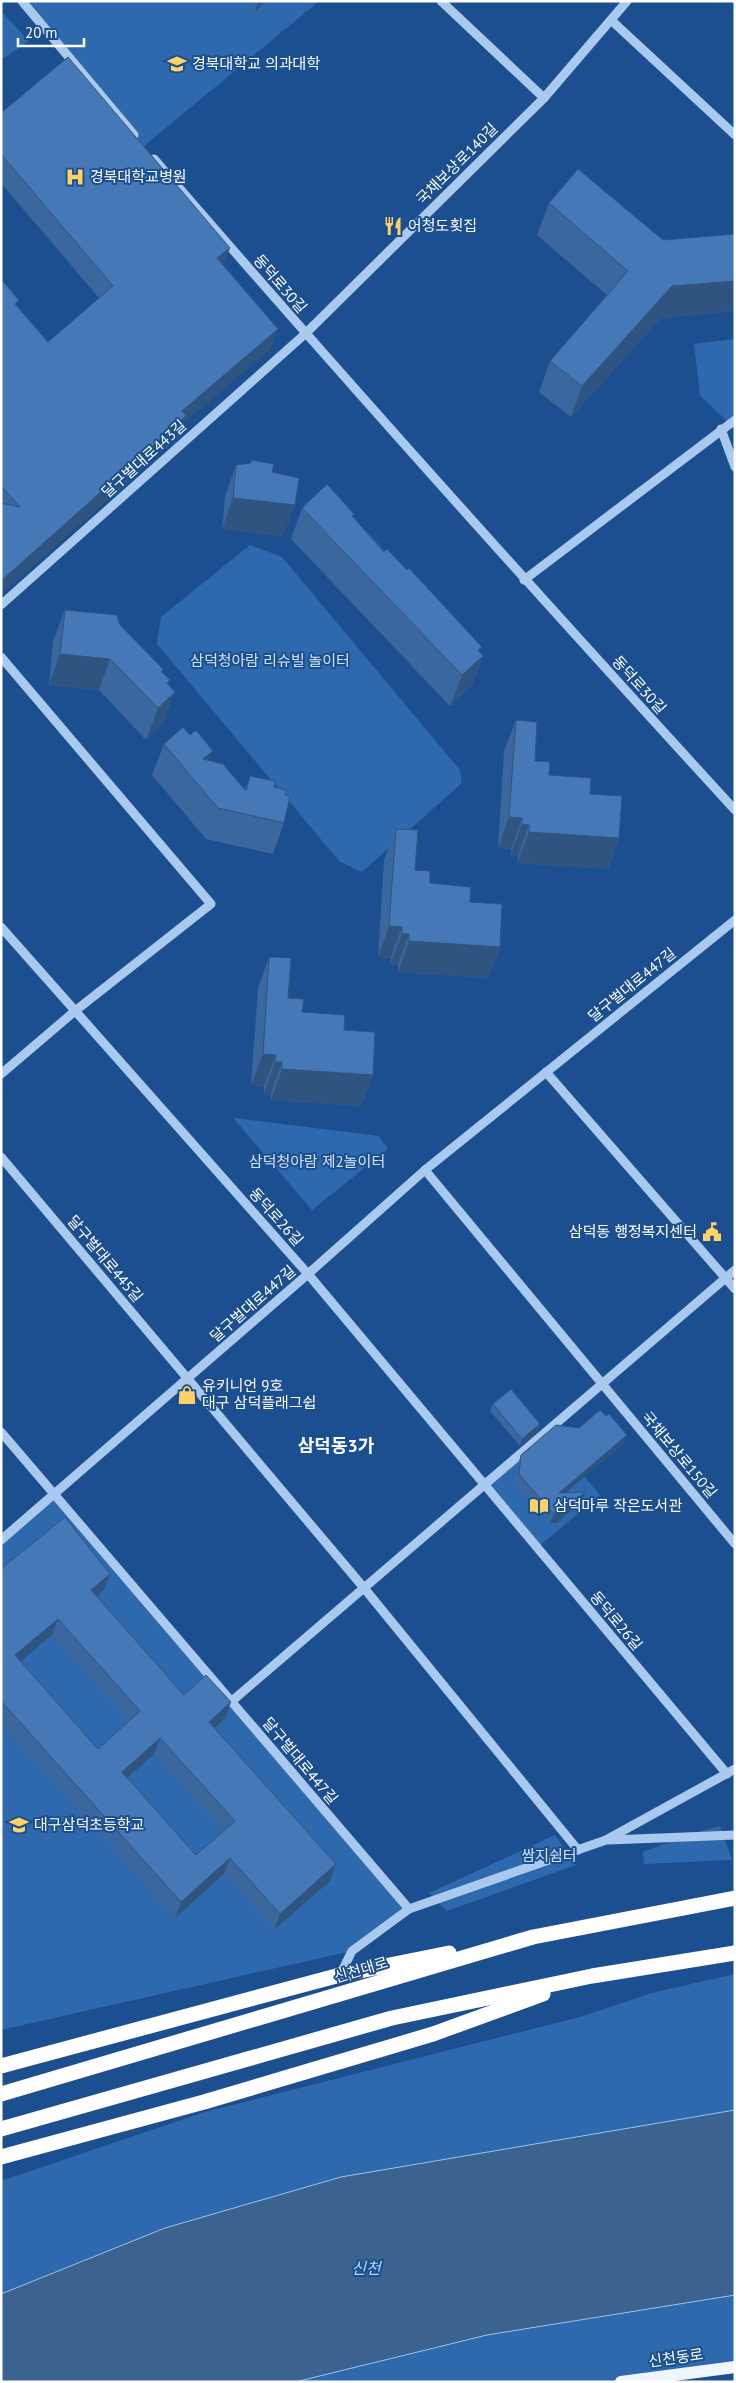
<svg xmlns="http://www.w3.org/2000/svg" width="736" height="2383" viewBox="0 0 736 2383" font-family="'PT Sans','Noto Sans KR',sans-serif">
  <rect width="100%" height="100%" fill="#1b4f8f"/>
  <!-- green -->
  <g fill="#2e69ad">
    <polygon points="23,1 319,1 143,147"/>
    <polygon points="1,11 29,41 1,60"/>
    <polygon points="735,339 735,419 729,423 700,395 694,344"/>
    <polygon points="250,545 282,557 460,770 462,783 362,872 340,862 157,644 161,617"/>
    <polygon points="233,1118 379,1136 388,1149 312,1210"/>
    <polygon points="546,1431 600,1495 537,1548 485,1485"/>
    <polygon points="55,1494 409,1909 352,1951 1,2030 1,1540"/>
    <polygon points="720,1826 732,1860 644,1864 643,1852 691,1834"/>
    <polygon points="555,1835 576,1865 447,1911 429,1893"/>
    <polygon points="735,1974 735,2110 341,2177 165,2228 1,2294 1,2181 205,2112 580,2017 652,1993"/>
    <polygon points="735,2295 735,2363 621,2382 295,2382 487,2335"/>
  </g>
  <!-- water -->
  <polygon fill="#3c6290" stroke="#9cc4f0" points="735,2110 735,2295 487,2335 295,2382 1,2382 1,2294 165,2228 341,2177"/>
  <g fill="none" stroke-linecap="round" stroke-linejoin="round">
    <!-- minor -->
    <g stroke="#a9c9ee" stroke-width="9">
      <polyline points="22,1 134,135"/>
      <polyline points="441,1 544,98"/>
      <polyline points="611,20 735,135"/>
      <path d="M154,159C344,379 538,595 735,810"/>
      <polyline points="721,429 735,467"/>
      <polyline points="524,580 735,420"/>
      <polyline points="1,605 305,334 544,98 627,1"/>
      <polyline points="1,657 211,904 75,1011 1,1074"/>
      <polyline points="1,927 308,1274 727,1774"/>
      <polyline points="546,1072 735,1289"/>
      <polyline points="1,1157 364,1588 578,1850"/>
      <polyline points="425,1170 735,1544"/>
      <polyline points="1,1432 409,1909"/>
      <polyline points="1,1540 308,1274 425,1170 735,920"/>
      <polyline points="232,1701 735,1270"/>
      <polyline points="609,1840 735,1835"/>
      <polyline points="340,1975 352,1951 409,1909 606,1840 735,1769"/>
    </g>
    <!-- major -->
    <polyline stroke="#f0f6ff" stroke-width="12" points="621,2382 735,2367"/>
    <!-- highway -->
    <g stroke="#fff" stroke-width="15">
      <polyline points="1,2066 340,1975 449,1953"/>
      <polyline points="1,2094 533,1937 735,1898"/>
      <polyline points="1,2129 392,2018 592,1976 735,1953"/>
      <polyline points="1,2157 204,2102 433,2034 543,1994"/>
    </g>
  </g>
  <!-- wall -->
  <g fill="#3a679d" fill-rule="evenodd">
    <polygon points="247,1 266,1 255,11"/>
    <polygon points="1,113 223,265 278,329 270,349 183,423 179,436 1,594 1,279 17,307 48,342 99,298 1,183"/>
    <polygon points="549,203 663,240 735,234 735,311 661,318 571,417 539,392 550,361 607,295 537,235"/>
    <polygon points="251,460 272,472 283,536 222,529 225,496 236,465 250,463"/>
    <polygon points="302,508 353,517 483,656 471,687 450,706 291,539"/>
    <polygon points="65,610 120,625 163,669 162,672 170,680 168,684 164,723 146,740 99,690 49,685 53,641"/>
    <polygon points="516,720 535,761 549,775 590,794 619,838 608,869 517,863 518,856 510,856 511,849 498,848 504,751"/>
    <polygon points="164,744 209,761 245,789 250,776 274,787 285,795 284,823 273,854 206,839 152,775"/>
    <polygon points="396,829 415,870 430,883 470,902 500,947 488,978 398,972 398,965 390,965 391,958 378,957 384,860"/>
    <polygon points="269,957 288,998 302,1012 344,1030 373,1075 361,1106 271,1100 271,1094 264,1093 264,1086 251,1085 258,988"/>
    <polygon points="493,1404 540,1424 538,1431 520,1446 490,1411"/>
    <polygon points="579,1428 624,1443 566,1492 585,1492 582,1501 557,1523 550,1523 515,1482 518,1464 521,1455"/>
    <path d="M1,1569L104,1590L97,1597L184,1695L225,1719L214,1728L336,1864L330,1881L274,1930L224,1874L175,1918L1,1724ZM52,1635L129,1722L98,1749L20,1661ZM154,1754L223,1832L196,1855L128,1778Z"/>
  </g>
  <!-- shaded-wall -->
  <g fill="#305480">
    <polygon points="259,1 266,1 255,11"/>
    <polygon points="230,248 222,268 217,258"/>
    <polygon points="735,281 735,311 661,318 571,417 582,386 672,286"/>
    <polygon points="278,329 270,349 183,423 179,436 1,594 1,581 182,411"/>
    <polygon points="233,498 295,505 283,536 222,529"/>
    <polygon points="482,647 477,661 483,656 471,687 450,706 462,675 478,650"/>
    <polygon points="60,654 110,659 99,690 49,685"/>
    <polygon points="170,680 160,706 175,692 164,723 146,740 167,683"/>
    <polygon points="213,751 201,782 203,759"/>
    <polygon points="509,817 522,818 511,849 498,848"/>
    <polygon points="522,824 529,825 518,856 510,856"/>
    <polygon points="529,832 619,838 608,869 517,863"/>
    <polygon points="389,926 402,927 391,958 378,957"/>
    <polygon points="402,934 409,934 398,965 390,965"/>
    <polygon points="409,941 500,947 488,978 398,972"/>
    <polygon points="263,1054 276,1055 264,1086 251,1085"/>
    <polygon points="275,1062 282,1062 271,1094 264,1093"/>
    <polygon points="282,1069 373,1075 361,1106 271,1100"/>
    <polygon points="540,1424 538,1431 520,1446 522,1439"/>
    <polygon points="627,1435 624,1443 556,1501 559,1493"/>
    <polygon points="585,1492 582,1501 557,1523 550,1523 554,1514"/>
    <polygon points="110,1574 104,1590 85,1607 91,1590"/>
    <polygon points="58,1619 52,1635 9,1671 15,1655"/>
    <polygon points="231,1702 225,1719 203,1738 209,1722"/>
    <polygon points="160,1738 154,1754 116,1788 122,1772"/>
    <polygon points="230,1858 224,1874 175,1918 181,1902"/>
    <polygon points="336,1864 330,1881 274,1930 280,1914"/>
  </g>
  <!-- building -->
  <g fill="#4478b7" stroke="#305480" fill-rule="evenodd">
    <polygon points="68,57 230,248 217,258 278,329 182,411 186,416 1,581 1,503 20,507 1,486 1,279 19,300 15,304 48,342 113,286 1,154 1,113"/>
    <polygon points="578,169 663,240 735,234 735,281 672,286 582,386 550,361 628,271 549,203"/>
    <polygon points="251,460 274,464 272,472 299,478 295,505 233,498 236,465 251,463"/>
    <polygon points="327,484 354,514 352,516 384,552 387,549 407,570 409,568 482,647 478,650 483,656 462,675 302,508"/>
    <polygon points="65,610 117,615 120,625 163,669 161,671 170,680 167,683 175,692 158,708 110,659 60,654"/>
    <polygon points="516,720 537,722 535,761 550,762 549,775 591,778 590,794 622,796 619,838 529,832 529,825 522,824 522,818 509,817"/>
    <polygon points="183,727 190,735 196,730 213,751 203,759 223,764 246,791 250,776 275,781 274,787 286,790 285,795 290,797 284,823 218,808 164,744"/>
    <polygon points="396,829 418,830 415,870 430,871 430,883 471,887 470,902 502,904 500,947 409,941 409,934 402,934 402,927 389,926"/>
    <polygon points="269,957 291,958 288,998 304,999 302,1012 345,1015 344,1030 375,1032 373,1075 282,1069 282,1062 275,1062 276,1055 263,1054"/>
    <polygon points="511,1389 540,1424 522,1439 493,1404"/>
    <polygon points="600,1410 606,1416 609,1414 627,1435 559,1493 585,1492 560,1514 554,1514 519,1474 521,1455 556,1425 579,1428"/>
    <path d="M65,1517L110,1574L91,1590L184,1695L206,1675L231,1702L209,1722L336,1864L280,1914L230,1858L181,1902L1,1701V1569ZM58,1619L140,1711L98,1749L15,1655ZM160,1738L235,1821L196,1855L122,1772Z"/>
  </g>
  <!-- icons -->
  <defs>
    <g id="university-bare" transform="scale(1.5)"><path d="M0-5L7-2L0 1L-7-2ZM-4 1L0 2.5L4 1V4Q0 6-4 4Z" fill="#ffd166" stroke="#1b4f8f" stroke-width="2.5" paint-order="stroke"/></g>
    <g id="hospital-bare" transform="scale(1.5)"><path d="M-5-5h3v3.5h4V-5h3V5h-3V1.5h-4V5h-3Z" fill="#ffd166" stroke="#1b4f8f" stroke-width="2.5" paint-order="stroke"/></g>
    <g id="restaurant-bare" transform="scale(1.5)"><path d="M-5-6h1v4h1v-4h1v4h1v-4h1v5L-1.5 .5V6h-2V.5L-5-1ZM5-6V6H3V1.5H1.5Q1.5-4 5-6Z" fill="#ffd166" stroke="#1b4f8f" stroke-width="2.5" paint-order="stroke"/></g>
    <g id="civic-bare" transform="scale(1.5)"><path d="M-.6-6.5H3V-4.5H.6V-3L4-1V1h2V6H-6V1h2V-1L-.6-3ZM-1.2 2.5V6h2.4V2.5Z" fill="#ffd166" stroke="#1b4f8f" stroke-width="2.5" paint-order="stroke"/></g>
    <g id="shop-bare" transform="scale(1.5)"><path d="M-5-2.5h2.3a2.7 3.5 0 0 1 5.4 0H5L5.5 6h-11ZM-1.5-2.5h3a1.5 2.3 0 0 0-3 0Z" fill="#ffd166" stroke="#1b4f8f" stroke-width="2.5" paint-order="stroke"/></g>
    <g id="library-bare" transform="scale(1.5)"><path d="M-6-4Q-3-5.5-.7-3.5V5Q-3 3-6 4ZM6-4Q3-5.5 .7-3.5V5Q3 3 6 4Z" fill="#ffd166" stroke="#1b4f8f" stroke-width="2.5" paint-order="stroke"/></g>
    <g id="school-bare" transform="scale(1.5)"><path d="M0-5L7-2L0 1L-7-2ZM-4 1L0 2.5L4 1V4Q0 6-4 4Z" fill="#ffd166" stroke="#1b4f8f" stroke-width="2.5" paint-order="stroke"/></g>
  </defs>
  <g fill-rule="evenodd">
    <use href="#university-bare" x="177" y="64"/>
    <use href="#hospital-bare" x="75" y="177"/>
    <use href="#restaurant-bare" x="393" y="226"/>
    <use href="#civic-bare" x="712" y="1232"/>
    <use href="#shop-bare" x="187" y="1395"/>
    <use href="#library-bare" x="539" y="1506"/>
    <use href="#school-bare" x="19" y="1825"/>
  </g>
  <g text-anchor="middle" stroke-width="4" stroke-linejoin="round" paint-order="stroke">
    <!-- poi labels -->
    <g font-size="15" fill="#fff" stroke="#1b4f8f" text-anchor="start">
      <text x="192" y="69">경북대학교 의과대학</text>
      <text x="90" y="182">경북대학교병원</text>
      <text x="408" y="231">어청도횟집</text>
      <text x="697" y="1237" text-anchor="end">삼덕동 행정복지센터</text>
      <text x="202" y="1391">유키니언 9호<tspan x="202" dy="17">대구 삼덕플래그쉽</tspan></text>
      <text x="554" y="1511">삼덕마루 작은도서관</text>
      <text x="34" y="1830">대구삼덕초등학교</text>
    </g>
    <!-- street labels -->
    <g font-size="15" fill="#fff" stroke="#1b4f8f">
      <text transform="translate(457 164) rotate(-45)" y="5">국채보상로140길</text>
      <text transform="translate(280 284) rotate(49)" y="5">동덕로30길</text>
      <text transform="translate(144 459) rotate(-42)" y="5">달구벌대로443길</text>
      <text transform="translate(639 685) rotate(48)" y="5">동덕로30길</text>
      <text transform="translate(632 985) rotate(-39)" y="5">달구벌대로447길</text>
      <text transform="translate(276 1217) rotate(48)" y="5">동덕로26길</text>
      <text transform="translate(105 1259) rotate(50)" y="5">달구벌대로445길</text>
      <text transform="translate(253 1304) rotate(-41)" y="5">달구벌대로447길</text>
      <text transform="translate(679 1455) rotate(50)" y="5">국채보상로150길</text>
      <text transform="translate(616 1621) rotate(50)" y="5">동덕로26길</text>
      <text transform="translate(300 1761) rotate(50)" y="5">달구벌대로447길</text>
      <text transform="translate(361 1970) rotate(-17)" y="5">신천대로</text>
      <text transform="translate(676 2358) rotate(-8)" y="5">신천동로</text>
    </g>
    <!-- park labels -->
    <g font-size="15" fill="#cfe3fa" stroke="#1b4f8f">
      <text x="270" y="666">삼덕청아람 리슈빌 놀이터</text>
      <text x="317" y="1167">삼덕청아람 제2놀이터</text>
      <text x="549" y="1861">쌈지쉼터</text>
    </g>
    <!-- water labels -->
    <g font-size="16" font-style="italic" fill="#b5d3f5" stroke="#1b4f8f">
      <text x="366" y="2274">신천</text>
    </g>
    <!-- quarter labels -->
    <g font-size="18" font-weight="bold" fill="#fff" stroke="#1b4f8f">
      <text x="336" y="1452">삼덕동3가</text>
    </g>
  </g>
  <!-- border -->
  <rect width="736" height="2383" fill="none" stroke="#ffffff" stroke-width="5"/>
  <!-- scale -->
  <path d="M18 38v8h66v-8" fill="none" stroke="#ffffff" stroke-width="2.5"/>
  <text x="25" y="38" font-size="15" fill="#ffffff" stroke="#1b4f8f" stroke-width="4" paint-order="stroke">20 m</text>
</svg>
